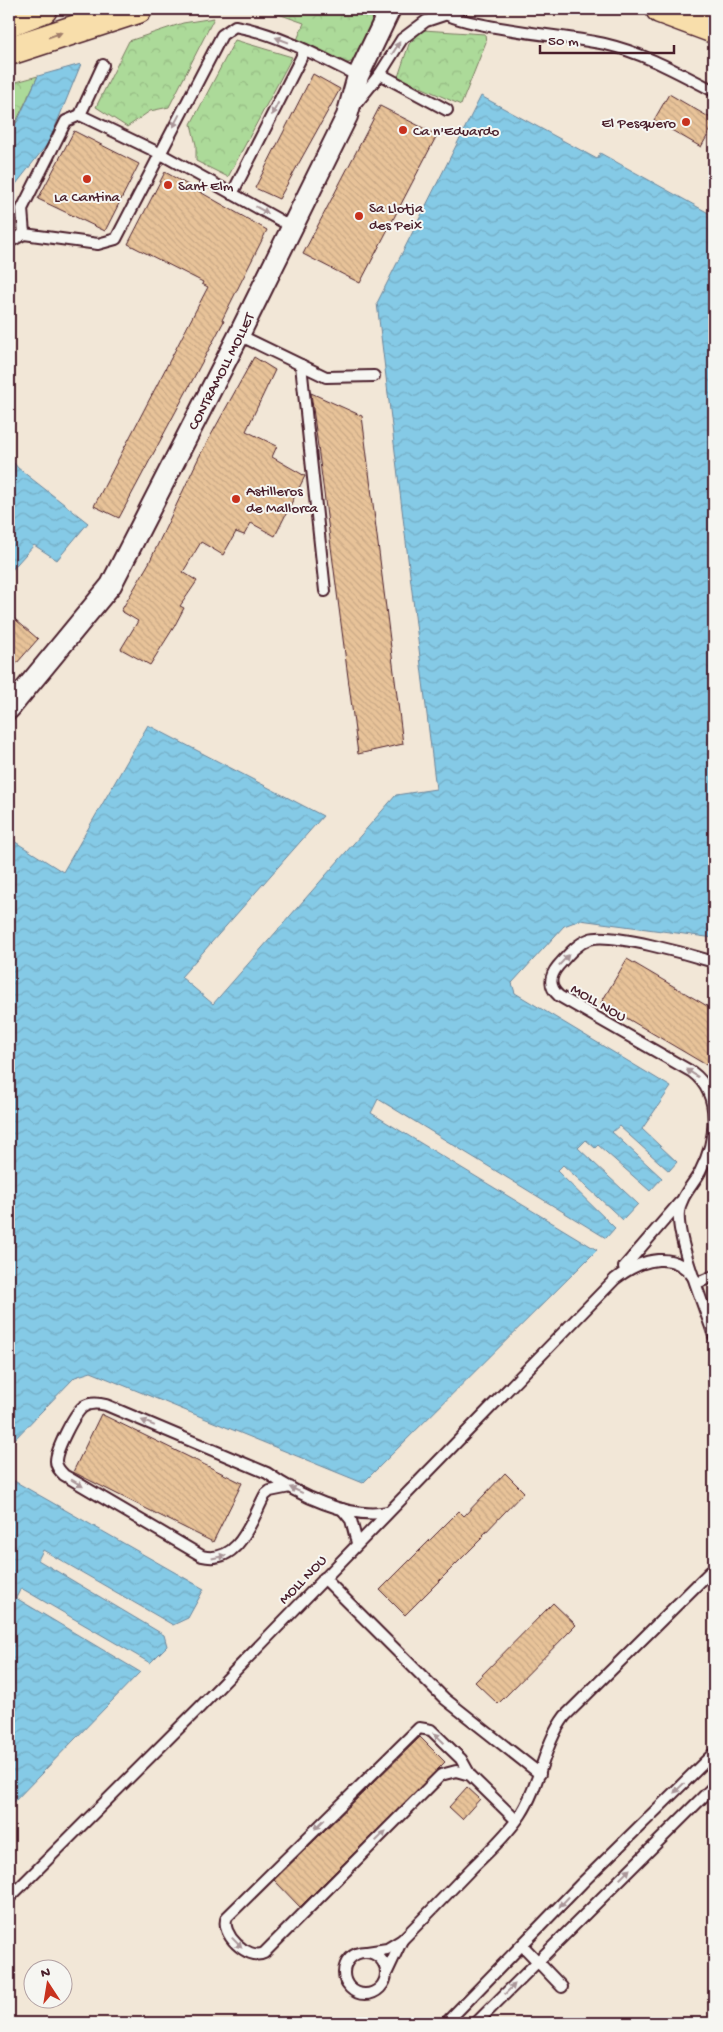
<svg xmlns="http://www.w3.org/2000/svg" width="723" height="2032" viewBox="0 0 723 2032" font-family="'Gochi Hand',sans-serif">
  <defs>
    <pattern id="park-crowns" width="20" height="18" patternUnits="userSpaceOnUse" patternTransform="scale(1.25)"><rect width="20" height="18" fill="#acda99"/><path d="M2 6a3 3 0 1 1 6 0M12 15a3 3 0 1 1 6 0" fill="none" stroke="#96bb84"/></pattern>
    <pattern id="water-waves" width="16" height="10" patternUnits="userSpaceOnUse" patternTransform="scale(1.25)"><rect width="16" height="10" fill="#85cae6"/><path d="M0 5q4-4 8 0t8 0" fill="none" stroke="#74adc5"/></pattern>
    <pattern id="building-back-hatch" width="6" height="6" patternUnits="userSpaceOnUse" patternTransform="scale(1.25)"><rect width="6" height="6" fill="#e8c399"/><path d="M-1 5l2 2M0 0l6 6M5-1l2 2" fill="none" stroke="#c8a784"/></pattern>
  </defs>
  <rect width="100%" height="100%" fill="#f2e7d7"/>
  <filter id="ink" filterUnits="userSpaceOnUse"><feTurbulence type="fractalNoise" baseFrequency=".02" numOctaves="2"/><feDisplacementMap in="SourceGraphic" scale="10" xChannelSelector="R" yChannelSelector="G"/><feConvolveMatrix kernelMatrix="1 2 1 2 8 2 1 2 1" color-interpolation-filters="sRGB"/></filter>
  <g filter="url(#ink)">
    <!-- park -->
    <g fill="url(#park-crowns)" stroke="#7b7c62">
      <polygon points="264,9 382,9 362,58 345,64 297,40 304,23"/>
      <polygon points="214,18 169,107 150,111 127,127 96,107 129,41 183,23"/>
      <polygon points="423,30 485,34 486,42 461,105 398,77 409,44"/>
      <polygon points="235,40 292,57 228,177 196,161 196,145 191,124"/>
      <polygon points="38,76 16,122 9,132 9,84"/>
    </g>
    <!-- water -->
    <g fill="url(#water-waves)" stroke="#6d869b">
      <polygon points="81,64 49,142 9,193 9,132 17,122 38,76"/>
      <polygon points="481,96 597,159 600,153 714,216 714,938 580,920 564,926 512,983 515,993 671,1087 642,1129 677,1162 669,1171 619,1126 612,1132 662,1178 650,1191 598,1145 595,1148 586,1140 578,1148 638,1204 623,1220 563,1165 557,1171 615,1228 606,1238 378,1099 371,1113 597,1250 363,1483 91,1372 75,1377 9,1445 9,838 63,872 148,725 323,816 181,977 213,1004 396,795 436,789 377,303"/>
      <polygon points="9,457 18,468 88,523 57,560 34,545 9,573"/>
      <polygon points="9,1478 204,1589 188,1618 173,1625 43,1550 38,1560 164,1635 167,1646 150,1663 21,1588 16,1598 140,1672 9,1807"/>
    </g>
    <!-- building -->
    <g fill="url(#building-back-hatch)" stroke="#4a1f2b">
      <polygon points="313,74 340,89 279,199 255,188"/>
      <polygon points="669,94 714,120 714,124 701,147 654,120"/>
      <polygon points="380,106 437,135 360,283 303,254"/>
      <polygon points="74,131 139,164 105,231 38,199"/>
      <polygon points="165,172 267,230 222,320 224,321 119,518 94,506 208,287 202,284 203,282 128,244"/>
      <polygon points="254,357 275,370 246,431 277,446 272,457 305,476 275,536 251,523 244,535 236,532 223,555 201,542 183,572 197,581 180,606 184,608 174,627 150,665 121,649 138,621 121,611 149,563 199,457"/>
      <polygon points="311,393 362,416 403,744 358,754"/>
      <polygon points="9,614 38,639 9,672"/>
      <polygon points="627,959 714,1010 714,1055 708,1066 601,1003"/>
      <polygon points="101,1414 242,1483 213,1542 73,1472"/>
      <polygon points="505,1473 524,1492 483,1535 484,1536 405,1615 380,1590 459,1511 464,1516"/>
      <polygon points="553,1603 576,1625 498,1704 475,1682"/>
      <polygon points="420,1737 445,1762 300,1907 274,1880"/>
      <polygon points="467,1787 480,1799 462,1819 449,1807"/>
    </g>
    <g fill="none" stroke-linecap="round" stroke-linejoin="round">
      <!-- lane casing -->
      <g stroke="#4a1f2b" stroke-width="14">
        <g id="lane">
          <path d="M437,9C459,28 570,36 605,44C644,53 679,73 714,91"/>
          <polyline points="103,65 80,115 159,153 292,227"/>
          <polyline points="380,74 447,110"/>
          <polyline points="355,105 380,74 402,39 426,21 444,15"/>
          <polyline points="232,194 305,50"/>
          <polyline points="24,234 22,209 66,121 80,115"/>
          <path d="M9,242L24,234L98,244L116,239L222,35L235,26C279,34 318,56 358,76"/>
          <polyline points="239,335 326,377 374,376"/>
          <polyline points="301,365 325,591"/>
          <path d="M714,962C691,955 610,932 590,939C576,944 567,956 558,966C549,977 549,987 559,996L692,1072C723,1095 716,1141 700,1172C693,1185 680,1197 679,1212C676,1239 705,1308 714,1336"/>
          <polyline points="624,1267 680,1202"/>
          <polyline points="697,1283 714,1276"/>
          <path d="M290,1487L270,1491L265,1495C251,1521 239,1565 202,1556L64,1475C60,1471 56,1467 56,1461C56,1450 74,1414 83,1407C90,1402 98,1403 106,1405L267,1473C296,1494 350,1520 387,1512"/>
          <polyline points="342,1509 351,1520 357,1543"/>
          <polyline points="324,1578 445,1699 540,1774"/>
          <path d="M470,1775L456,1771L441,1775L264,1953C248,1961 219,1933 227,1917L419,1728L431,1730L461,1759L470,1775L516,1820"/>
          <path d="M9,1898L200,1707L615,1279C641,1259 677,1247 697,1283"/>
          <polyline points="523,1946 562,1987"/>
          <path d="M367,1952L387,1949L402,1940C426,1916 449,1892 472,1868C489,1851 508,1834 521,1814C541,1783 543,1745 565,1716L714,1568"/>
          <circle cx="365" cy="1973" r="21"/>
          <polyline points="387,1972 402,1940"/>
          <polyline points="446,2023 582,1883 714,1753"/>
          <polyline points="476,2023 714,1786"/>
        </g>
      </g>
      <!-- street casing -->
      <g stroke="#4a1f2b" stroke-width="24">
        <g id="street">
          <path id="s1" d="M9,709L111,585L239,335L347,116L358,76L390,9"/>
        </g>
      </g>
      <!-- highway casing -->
      <g stroke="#4a1f2b" stroke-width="31">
        <g id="highway">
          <polyline points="660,9 714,29"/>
          <polyline points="9,22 43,9"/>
          <polyline points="9,51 138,9"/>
        </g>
      </g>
      <!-- lane -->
      <use href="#lane" stroke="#f6f6f2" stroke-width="10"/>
      <!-- street -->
      <use href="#street" stroke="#f6f6f2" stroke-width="20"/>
      <!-- highway -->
      <use href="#highway" stroke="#f8deab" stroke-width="28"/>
    </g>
    <!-- one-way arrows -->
    <defs><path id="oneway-solid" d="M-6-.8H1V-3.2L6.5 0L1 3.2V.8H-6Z" transform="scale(1.25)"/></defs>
    <use fill="#a17e6b" href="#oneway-solid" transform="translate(55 35) rotate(-19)"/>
    <g fill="#a99598">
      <use href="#oneway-solid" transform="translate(282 40) rotate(-159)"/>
      <use href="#oneway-solid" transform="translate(396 48) rotate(-58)"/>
      <use href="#oneway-solid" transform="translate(275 109) rotate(117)"/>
      <use href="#oneway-solid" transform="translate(176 121) rotate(118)"/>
      <use href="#oneway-solid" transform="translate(262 210) rotate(29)"/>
      <use href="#oneway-solid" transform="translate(564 960) rotate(-47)"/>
      <use href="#oneway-solid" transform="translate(692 1073) rotate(-147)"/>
      <use href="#oneway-solid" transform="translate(148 1423) rotate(-157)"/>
      <use href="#oneway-solid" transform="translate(77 1483) rotate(31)"/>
      <use href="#oneway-solid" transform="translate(296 1490) rotate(-156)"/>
      <use href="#oneway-solid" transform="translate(219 1557) rotate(-12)"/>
      <use href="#oneway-solid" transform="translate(439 1738) rotate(-136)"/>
      <use href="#oneway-solid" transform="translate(679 1788) rotate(136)"/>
      <use href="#oneway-solid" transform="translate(320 1824) rotate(135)"/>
      <use href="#oneway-solid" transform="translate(381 1836) rotate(-45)"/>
      <use href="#oneway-solid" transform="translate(625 1874) rotate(-45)"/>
      <use href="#oneway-solid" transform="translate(564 1902) rotate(133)"/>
      <use href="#oneway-solid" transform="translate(237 1943) rotate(46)"/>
      <use href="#oneway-solid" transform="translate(510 1989) rotate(-45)"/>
    </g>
  </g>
  <!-- markers -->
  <g fill="#c8321e" stroke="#f6f6f2" stroke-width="2">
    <circle cx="686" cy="122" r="5"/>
    <circle cx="403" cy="130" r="5"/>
    <circle cx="87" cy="179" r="5"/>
    <circle cx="168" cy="185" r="5"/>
    <circle cx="359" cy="216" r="5"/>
    <circle cx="236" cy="499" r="5"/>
  </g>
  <g text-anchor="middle" stroke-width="4" stroke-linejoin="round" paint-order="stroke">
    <!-- poi labels -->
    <g font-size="15" fill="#4a1f2b" stroke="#f6f6f2" text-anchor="start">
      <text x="676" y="127" text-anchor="end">El Pesquero</text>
      <text x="413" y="135">Ca n'Eduardo</text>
      <text x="178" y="190">Sant Elm</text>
      <text x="87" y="201" text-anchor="middle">La Cantina</text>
      <text x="369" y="212">Sa Llotja<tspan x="369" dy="17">des Peix</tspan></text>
      <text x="246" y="495">Astilleros<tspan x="246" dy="17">de Mallorca</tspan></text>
    </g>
    <!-- street labels -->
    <g font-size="15" fill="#4a1f2b" stroke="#f6f6f2">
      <text dy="5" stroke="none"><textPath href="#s1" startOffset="401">CONTRAMOLL MOLLET</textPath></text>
      <text transform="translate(599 1002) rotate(30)" y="5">MOLL NOU</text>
      <text transform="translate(302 1579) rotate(-46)" y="5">MOLL NOU</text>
    </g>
  </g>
  <!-- margin -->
  <rect width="723" height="2032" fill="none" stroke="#f6f6f2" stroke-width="30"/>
  <rect x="15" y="15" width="693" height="2002" fill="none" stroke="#4a1f2b" stroke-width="2" filter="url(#ink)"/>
  <!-- north arrow -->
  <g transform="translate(48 1984) rotate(348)"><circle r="24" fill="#f6f6f2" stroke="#b1a0a2"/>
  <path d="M0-4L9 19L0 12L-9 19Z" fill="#c8321e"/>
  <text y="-8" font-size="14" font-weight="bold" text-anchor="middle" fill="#4a1f2b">N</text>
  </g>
  <!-- scale -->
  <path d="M540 45v8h134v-8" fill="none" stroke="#4a1f2b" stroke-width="2.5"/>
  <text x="548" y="45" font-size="15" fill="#4a1f2b" stroke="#f6f6f2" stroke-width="4" paint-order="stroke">50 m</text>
</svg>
